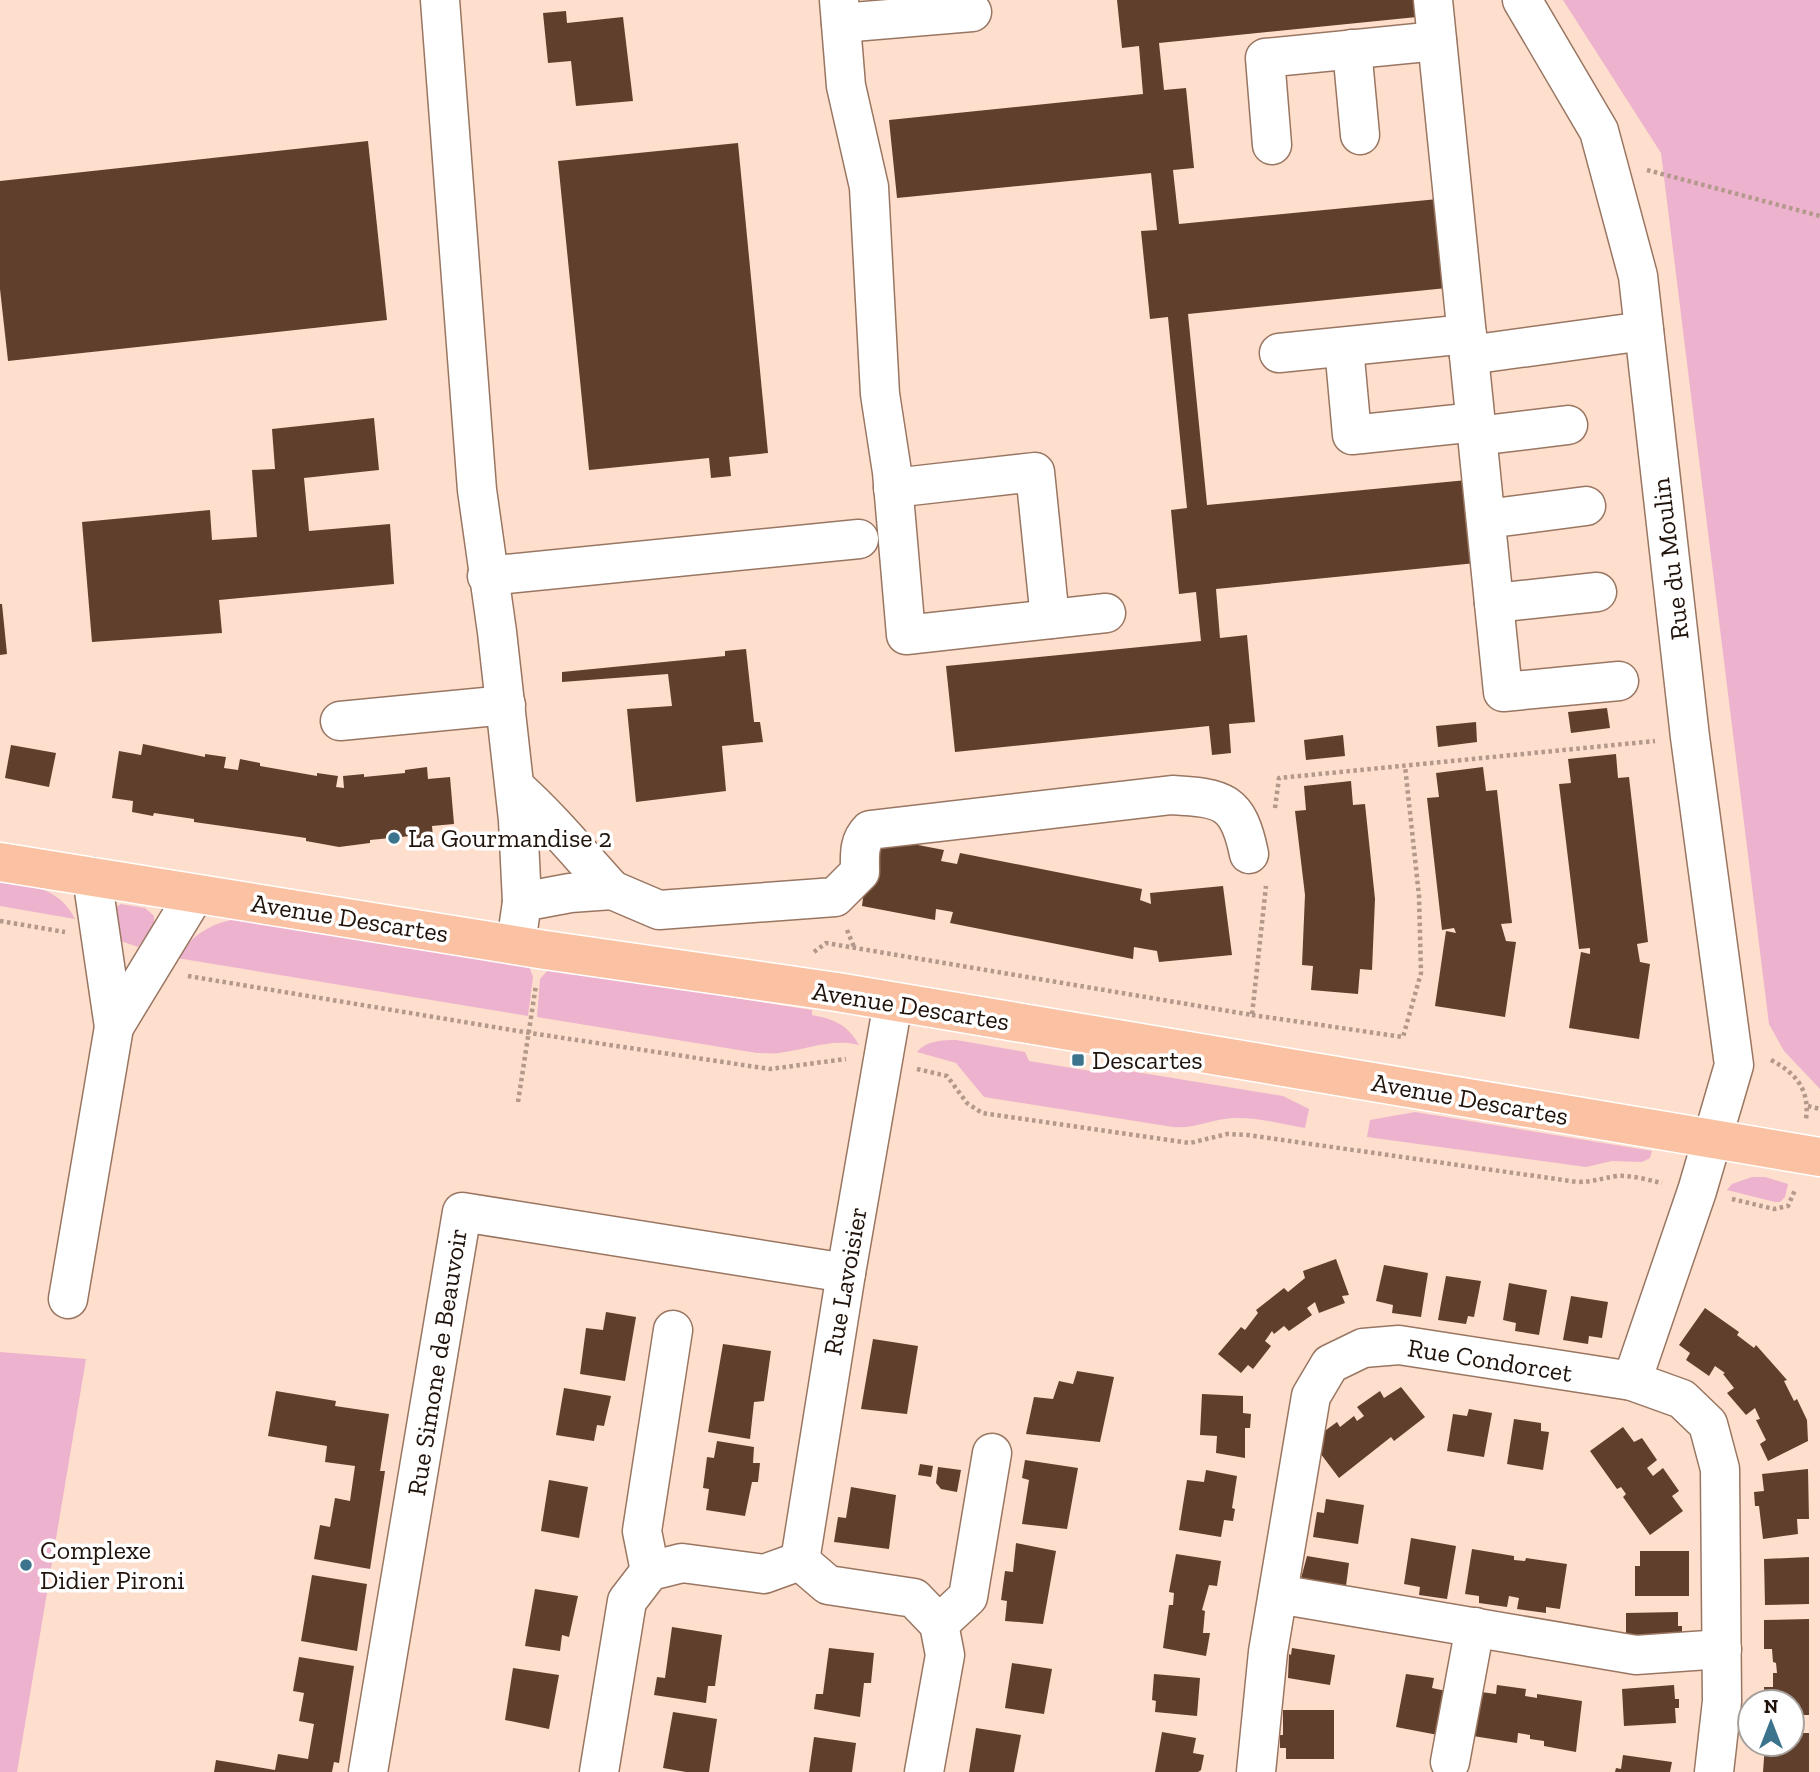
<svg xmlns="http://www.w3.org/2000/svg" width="1820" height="1772" viewBox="0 0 1820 1772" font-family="'Zilla Slab',serif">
  <rect width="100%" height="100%" fill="#fedecc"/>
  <!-- green -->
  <g fill="#edb2cd">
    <polygon points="1563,0 1820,0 1820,1089 1784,1051 1769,1024 1661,153"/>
    <path d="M0,879C30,885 60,888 75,919L0,906Z"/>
    <polygon points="121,904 145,908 154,916 154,927 138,947 115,939 112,909"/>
    <path d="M231,920L252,921L528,963L533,977L528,1016L177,958C190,937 208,925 231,920Z"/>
    <path d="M549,969L812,1010V1015C834,1019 848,1025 859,1045C833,1038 805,1050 779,1053C772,1054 764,1053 757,1053L537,1017L540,979Z"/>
    <path d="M956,1040L1025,1052L1029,1061L1097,1072L1105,1067L1283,1096L1309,1109L1305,1128C1282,1124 1257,1117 1233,1118C1213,1119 1194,1129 1173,1127L984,1097L956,1063L917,1052C926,1041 942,1040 956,1040Z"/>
    <polygon points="1415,1112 1652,1151 1650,1158 1642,1162 1612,1161 1586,1167 1367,1137 1370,1120"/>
    <polygon points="1752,1177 1765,1177 1788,1184 1785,1197 1780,1202 1775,1202 1727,1190 1732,1184"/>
    <polygon points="0,1352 86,1359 17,1772 0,1772"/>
  </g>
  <!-- building -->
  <g fill="#60402d">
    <polygon points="1117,0 1416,0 1417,17 1159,43 1164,90 1186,88 1194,168 1173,170 1179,224 1438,199 1447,288 1188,314 1207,505 1467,480 1476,563 1216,589 1220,638 1247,635 1255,722 1229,724 1231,753 1212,755 1209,726 955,752 946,666 1201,641 1196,592 1179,594 1171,510 1187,508 1168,317 1150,319 1141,231 1157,230 1151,173 897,198 889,120 1143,94 1139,46 1122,48"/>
    <polygon points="566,11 567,23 623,17 633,101 576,106 571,61 548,63 543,13"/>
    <polygon points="368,141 387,320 8,361 0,289 0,181"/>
    <polygon points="738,143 768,453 729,457 731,476 711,478 709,458 589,470 558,161"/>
    <polygon points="374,418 379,470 304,478 309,531 390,524 394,584 219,600 222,633 92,642 82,522 210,510 212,540 257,537 252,470 275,469 272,429"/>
    <polygon points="0,604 2,604 7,654 0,655"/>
    <polygon points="746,649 754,722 760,722 763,742 722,746 726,791 636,802 627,709 672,706 668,674 562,682 562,672 725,656 725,651"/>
    <polygon points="1607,708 1610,728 1571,733 1568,712"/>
    <polygon points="1476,722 1477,742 1438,747 1436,726"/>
    <polygon points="1343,735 1345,756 1306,760 1304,740"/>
    <polygon points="143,744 205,757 205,754 226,757 224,768 238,770 240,759 260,763 260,766 317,776 317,773 338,776 336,787 344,788 343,776 364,774 364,777 405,773 405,770 427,767 428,779 450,777 454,824 432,826 433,837 412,839 411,836 370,840 370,843 339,847 306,841 306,838 194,822 194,819 154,813 153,816 132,812 133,801 112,798 119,751 141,755"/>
    <polygon points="11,745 56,753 49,787 5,778"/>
    <polygon points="1616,754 1618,778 1629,777 1648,942 1637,944 1640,962 1650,964 1639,1039 1569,1028 1581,952 1590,954 1590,948 1579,949 1559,784 1571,783 1568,759"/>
    <polygon points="1483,767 1486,791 1497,790 1512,923 1501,924 1506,941 1516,942 1505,1017 1435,1006 1446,931 1456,933 1454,928 1442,930 1427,798 1439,797 1436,773"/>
    <polygon points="1351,781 1353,805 1365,804 1375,899 1372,970 1360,969 1358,994 1311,990 1313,966 1302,965 1305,895 1295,811 1306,810 1304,786"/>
    <polygon points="871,836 944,850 941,861 957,864 960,853 1142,889 1140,900 1151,904 1150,893 1223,886 1232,955 1159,962 1157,951 1134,947 1133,959 950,923 953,912 936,909 935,920 862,906"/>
    <polygon points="1336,1259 1349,1295 1342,1296 1345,1303 1319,1313 1315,1302 1307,1308 1312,1315 1289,1331 1284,1326 1274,1334 1272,1331 1265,1341 1271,1346 1253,1369 1248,1365 1241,1373 1218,1354 1241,1327 1245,1330 1258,1313 1256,1310 1284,1288 1288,1292 1305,1278 1303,1271"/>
    <polygon points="1384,1265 1428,1273 1421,1317 1392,1313 1393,1305 1376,1301"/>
    <polygon points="1446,1276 1481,1281 1474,1317 1468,1316 1466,1324 1438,1320"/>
    <polygon points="1509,1283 1547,1290 1539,1335 1515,1331 1516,1323 1503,1320"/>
    <polygon points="1571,1296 1608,1302 1602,1338 1589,1336 1588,1344 1563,1340"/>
    <polygon points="1705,1308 1739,1332 1737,1335 1754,1348 1756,1345 1787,1380 1784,1381 1794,1401 1797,1399 1807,1420 1808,1441 1768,1461 1760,1444 1766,1440 1756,1420 1760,1419 1755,1408 1746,1415 1727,1393 1734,1388 1723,1374 1725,1373 1715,1366 1709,1376 1686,1360 1690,1353 1679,1345"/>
    <polygon points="606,1312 636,1317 625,1381 580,1374 586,1328 603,1330"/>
    <polygon points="873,1339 918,1346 907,1414 861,1409"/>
    <polygon points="723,1344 771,1351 764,1401 754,1402 750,1439 708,1432"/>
    <polygon points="1077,1371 1114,1377 1100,1442 1026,1434 1034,1397 1053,1399 1059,1381 1073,1384"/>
    <polygon points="1401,1387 1425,1417 1394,1441 1391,1437 1339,1478 1311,1441 1337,1422 1340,1427 1354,1416 1357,1421 1364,1416 1357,1407 1380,1391 1384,1398"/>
    <polygon points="564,1388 611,1396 604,1426 597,1425 594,1441 556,1435"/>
    <polygon points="276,1391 336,1401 335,1406 389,1414 380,1471 385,1471 370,1569 314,1559 320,1525 330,1527 335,1498 350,1501 355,1466 325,1462 327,1446 268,1436"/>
    <polygon points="1202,1394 1243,1396 1243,1413 1251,1414 1250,1428 1245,1428 1245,1458 1216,1453 1217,1436 1200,1435"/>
    <polygon points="1469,1409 1492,1413 1484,1457 1447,1451 1453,1414 1467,1416"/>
    <polygon points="1514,1419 1541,1423 1541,1431 1549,1432 1543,1470 1507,1464"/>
    <polygon points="1623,1427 1634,1442 1642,1438 1657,1460 1647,1468 1653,1476 1663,1468 1679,1491 1672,1496 1683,1511 1650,1535 1623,1497 1626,1494 1621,1487 1617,1489 1590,1451"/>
    <polygon points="717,1441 754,1447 753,1463 760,1463 758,1482 752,1482 745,1516 706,1510 709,1489 703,1488 707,1457 714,1458"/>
    <polygon points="1025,1460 1078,1468 1067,1529 1022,1524 1029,1480 1022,1478"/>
    <polygon points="920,1464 933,1466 931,1477 918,1475"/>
    <polygon points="938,1467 961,1470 957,1492 941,1489 936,1483"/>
    <polygon points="1808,1469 1809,1519 1797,1519 1798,1534 1763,1539 1759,1506 1755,1506 1754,1492 1764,1491 1762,1474"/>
    <polygon points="1206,1470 1237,1476 1232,1508 1235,1509 1233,1521 1224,1520 1221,1537 1179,1530 1187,1480 1204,1482"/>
    <polygon points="549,1480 588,1487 579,1538 541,1531"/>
    <polygon points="851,1487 896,1495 889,1549 834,1542 838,1517 846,1518"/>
    <polygon points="1326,1499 1364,1505 1358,1544 1313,1537 1317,1512 1324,1513"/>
    <polygon points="1411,1538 1456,1546 1447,1599 1419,1595 1420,1587 1404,1584"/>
    <polygon points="1016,1543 1056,1551 1043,1624 1005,1621 1007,1601 1001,1600 1005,1571 1013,1572"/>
    <polygon points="1472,1549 1514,1556 1514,1560 1525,1561 1526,1558 1567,1564 1560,1609 1546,1607 1546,1613 1517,1609 1519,1598 1509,1596 1507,1607 1479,1603 1479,1596 1465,1594"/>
    <polygon points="1640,1551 1689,1551 1689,1596 1635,1596 1635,1566 1640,1566"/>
    <polygon points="1176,1554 1221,1561 1217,1586 1209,1585 1202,1610 1205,1611 1203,1633 1210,1633 1206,1656 1163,1648 1169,1605 1173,1605 1174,1593 1169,1592"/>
    <polygon points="1307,1556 1349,1563 1344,1601 1300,1582"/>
    <polygon points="1809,1557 1809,1604 1765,1605 1764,1559"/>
    <polygon points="312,1575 367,1584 357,1651 301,1641"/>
    <polygon points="535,1589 578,1596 569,1637 562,1635 560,1651 525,1646"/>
    <polygon points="1678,1612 1678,1626 1682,1626 1682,1635 1626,1650 1626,1613"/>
    <polygon points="1809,1619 1809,1715 1792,1715 1792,1702 1765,1702 1764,1687 1773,1687 1773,1673 1777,1673 1776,1663 1773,1662 1772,1649 1764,1649 1764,1620"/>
    <polygon points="672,1627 722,1635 715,1686 708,1686 706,1703 654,1695 657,1677 665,1678"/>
    <polygon points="829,1648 874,1653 871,1683 864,1683 860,1717 814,1709 816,1694 823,1694"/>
    <polygon points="1292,1648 1335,1655 1330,1685 1288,1678 1289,1654 1291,1655"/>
    <polygon points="299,1657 354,1666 339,1763 334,1762 332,1772 214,1772 216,1760 275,1770 278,1754 308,1759 314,1724 299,1721 304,1693 293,1691"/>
    <polygon points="1012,1663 1052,1669 1044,1714 1005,1708"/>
    <polygon points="513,1668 559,1675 549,1729 505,1720"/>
    <polygon points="1154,1674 1200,1678 1197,1716 1155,1712 1156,1701 1152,1700"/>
    <polygon points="1406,1674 1434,1678 1432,1688 1446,1691 1438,1735 1396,1727"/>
    <polygon points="1497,1685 1526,1689 1525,1696 1537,1698 1537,1694 1582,1701 1576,1752 1544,1746 1544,1741 1530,1739 1530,1735 1518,1733 1517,1743 1473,1736 1481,1692 1496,1694"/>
    <polygon points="1674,1685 1675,1699 1679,1699 1679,1708 1675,1708 1676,1723 1624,1726 1622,1689"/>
    <polygon points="1283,1710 1334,1710 1334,1759 1286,1759 1286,1748 1280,1748 1280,1735 1283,1735"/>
    <polygon points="673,1712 717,1719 709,1772 686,1772 663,1768"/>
    <polygon points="976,1728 1021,1735 1014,1772 969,1772"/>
    <polygon points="1162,1732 1196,1738 1193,1753 1204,1755 1201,1770 1198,1772 1155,1772"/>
    <polygon points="1792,1733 1809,1733 1809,1772 1763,1772 1765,1744 1792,1744"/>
    <polygon points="814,1737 856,1743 852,1772 809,1772"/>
    <polygon points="1623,1755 1672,1762 1670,1772 1615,1772 1616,1768 1621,1769"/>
  </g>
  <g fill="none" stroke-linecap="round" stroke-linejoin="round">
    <!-- minor casing -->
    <g stroke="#997662" stroke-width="41">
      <g id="minor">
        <polyline points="440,0 477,490 497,632 518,820 522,902 516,944"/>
        <polyline points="839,0 846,86 869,187 880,394 892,472 906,635 1106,613"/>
        <polyline points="1433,0 1503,692 1619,681"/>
        <polyline points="1522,0 1599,131 1638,276 1690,737 1734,1065 1697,1191 1632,1381"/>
        <polyline points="841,23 972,12"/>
        <polyline points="1352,49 1360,135"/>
        <polyline points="1272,145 1265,58 1437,41"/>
        <polyline points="1344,347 1352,435 1476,422"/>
        <polyline points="1279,353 1467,334"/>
        <polyline points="1469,355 1644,331"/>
        <polyline points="1477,436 1568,425"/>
        <polyline points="893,488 1035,472 1050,619"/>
        <polyline points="1486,519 1586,506"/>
        <polyline points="487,576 859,539"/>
        <polyline points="1494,603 1597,592"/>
        <polyline points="340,721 506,705"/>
        <path d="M515,787C550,818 580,855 612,890"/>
        <path d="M522,902L570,893L612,890L659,910L835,897L860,872C860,856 858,842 870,830L1172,795C1223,798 1238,800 1249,854"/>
        <polyline points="114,1027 195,894"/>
        <polyline points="68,1299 114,1027 92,877"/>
        <polyline points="800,1561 846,1273 893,1002"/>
        <polyline points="800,1561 828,1585 914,1598 939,1624 945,1655 924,1772"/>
        <polyline points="650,1571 642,1531 673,1330"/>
        <polyline points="1278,1594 1636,1655 1722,1649"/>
        <polyline points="939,1624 968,1597 992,1453"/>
        <polyline points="1450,1762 1475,1627"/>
        <polyline points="368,1772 462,1212 846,1273"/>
        <polyline points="599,1772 627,1601 650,1571 682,1563 764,1574 800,1561"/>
        <polyline points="1256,1772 1268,1652 1311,1396 1330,1364 1363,1348 1399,1345 1632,1381 1682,1399 1708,1424 1720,1469 1722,1701 1714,1772"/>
      </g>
    </g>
    <!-- major casing -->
    <g stroke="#fff" stroke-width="41">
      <polyline id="major" points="0,862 545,950 837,992 1820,1157"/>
    </g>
    <!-- path -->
    <g stroke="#b3998b" stroke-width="4.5" stroke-dasharray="3.5 3.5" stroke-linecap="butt">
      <polyline points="1647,170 1820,216"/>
      <polyline points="1275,808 1279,778 1655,741"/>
      <polyline points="0,921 65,932"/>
      <polyline points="847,930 854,947"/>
      <polyline points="814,952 826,943 1252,1015 1266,886"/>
      <polyline points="188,976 530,1033 770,1069 846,1059"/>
      <polyline points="1252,1015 1403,1037 1421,973 1419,896 1405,766"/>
      <path d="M1771,1060C1796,1073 1810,1090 1806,1119"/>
      <path d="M917,1069L947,1076L967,1103L982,1113L1190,1143L1227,1134L1248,1135L1577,1182C1594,1182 1602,1178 1617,1176C1632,1175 1648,1180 1662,1183"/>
      <polyline points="518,1102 536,985"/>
      <polyline points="1808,1106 1820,1109"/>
      <polyline points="1732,1199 1774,1209 1788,1206 1795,1190"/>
    </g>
    <!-- minor -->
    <use href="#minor" stroke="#fff" stroke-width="38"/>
    <!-- major -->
    <use href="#major" stroke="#fac2a2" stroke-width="38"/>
  </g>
  <!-- markers -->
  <g fill="#3c748e" stroke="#fff" stroke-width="2.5">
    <circle cx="394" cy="838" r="7"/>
    <rect x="1071" y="1053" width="14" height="14" rx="3.5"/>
    <circle cx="26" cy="1565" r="7"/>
  </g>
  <g text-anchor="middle" stroke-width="7" stroke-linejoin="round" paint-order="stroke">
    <!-- street labels -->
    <g font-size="26" fill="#20130b" stroke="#fff">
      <text transform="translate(1670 559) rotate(-97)" y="9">Rue du Moulin</text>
      <text transform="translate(350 918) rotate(9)" y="9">Avenue Descartes</text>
      <text transform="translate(911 1006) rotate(9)" y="9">Avenue Descartes</text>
      <text transform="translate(1470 1099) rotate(10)" y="9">Avenue Descartes</text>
      <text transform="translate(845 1281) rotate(-80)" y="9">Rue Lavoisier</text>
      <text transform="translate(1490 1360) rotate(9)" y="9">Rue Condorcet</text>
      <text transform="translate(437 1362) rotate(-81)" y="9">Rue Simone de Beauvoir</text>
    </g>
    <!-- poi labels -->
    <g font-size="26" fill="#20130b" stroke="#fff" text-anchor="start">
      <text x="408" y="847">La Gourmandise 2</text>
      <text x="1092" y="1069">Descartes</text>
      <text x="40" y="1559">Complexe<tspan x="40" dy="30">Didier Pironi</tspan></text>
    </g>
  </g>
  <!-- north arrow -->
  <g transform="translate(1771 1723)"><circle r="33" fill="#ffffff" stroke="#a6a19d" stroke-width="2"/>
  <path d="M0-5L12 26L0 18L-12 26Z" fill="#3c748e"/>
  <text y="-10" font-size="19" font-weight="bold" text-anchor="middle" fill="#20130b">N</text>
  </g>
</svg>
